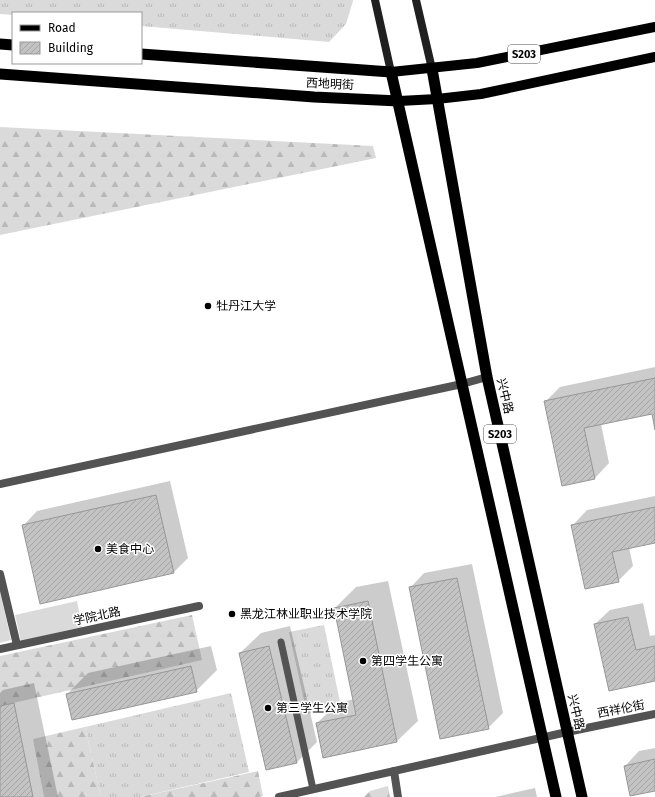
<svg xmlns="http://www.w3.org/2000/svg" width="655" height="797" viewBox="0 0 655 797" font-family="'Fira Sans','Noto Sans SC',sans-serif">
  <defs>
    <pattern id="grass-tufts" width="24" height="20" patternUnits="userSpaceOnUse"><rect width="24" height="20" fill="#dadada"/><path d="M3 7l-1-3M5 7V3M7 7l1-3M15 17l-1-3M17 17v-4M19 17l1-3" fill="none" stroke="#b9b9b9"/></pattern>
    <pattern id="forest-firs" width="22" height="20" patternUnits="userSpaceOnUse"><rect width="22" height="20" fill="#dadada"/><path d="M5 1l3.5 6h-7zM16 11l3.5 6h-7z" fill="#b9b9b9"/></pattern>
    <pattern id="building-hatch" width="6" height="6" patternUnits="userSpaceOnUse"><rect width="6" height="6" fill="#c3c3c3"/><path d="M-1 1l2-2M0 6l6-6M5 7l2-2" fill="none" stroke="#a6a6a6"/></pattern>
  </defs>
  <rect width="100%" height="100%" fill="#fff"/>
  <!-- grass -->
  <g fill="url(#grass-tufts)">
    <polygon points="0,0 353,0 353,1 346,24 329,42 141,26 141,13 13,13 13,15 0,14"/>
    <polygon points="324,625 341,707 307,714 289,632"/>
    <polygon points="231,693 249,772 140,797 101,797 85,727"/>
  </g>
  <!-- forest -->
  <g fill="url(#forest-firs)">
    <polygon points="0,127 373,146 376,158 0,235"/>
    <polygon points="192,615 202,660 0,706 0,656"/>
    <polygon points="85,727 101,797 44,797 33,739"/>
    <polygon points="258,771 263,796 259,797 140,797"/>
    <polygon points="388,786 390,797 364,797 370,791"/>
  </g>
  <!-- garden -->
  <g fill="#dadada">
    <polygon points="0,591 11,640 0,643"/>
    <polygon points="77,601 82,627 21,641 15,615"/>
  </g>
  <!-- shadow -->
  <g fill="#0003">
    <polygon points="655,367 655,425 652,413 601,424 609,463 595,478 545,402 560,387"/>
    <polygon points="170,481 188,558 174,572 23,526 37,511"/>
    <polygon points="655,496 655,542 629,547 633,566 618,581 573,525 587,510"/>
    <polygon points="472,564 503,713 488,728 410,588 424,573"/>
    <polygon points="388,581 418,721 397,741 324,756 317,723 338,703 354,699 335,608 356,587"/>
    <polygon points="643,603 650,636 655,635 655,680 595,624 610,610"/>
    <polygon points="290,626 317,742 296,763 240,653 261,633"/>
    <polygon points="211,646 217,670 196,691 67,694 88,673"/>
    <polygon points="34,683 58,797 1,797 0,793 0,693 3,690"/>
    <polygon points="655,748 655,790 625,766 639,751"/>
    <polygon points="535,788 537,797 495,797"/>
  </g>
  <!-- building -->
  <g fill="url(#building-hatch)" stroke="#979797">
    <polygon points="655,378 655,430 652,414 584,428 595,479 562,486 544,401"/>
    <polygon points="156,495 174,573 40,604 22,525"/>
    <polygon points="655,507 655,543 612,552 619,582 585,589 571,525"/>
    <polygon points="457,578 489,729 440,739 409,587"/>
    <polygon points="368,601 397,742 323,758 316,723 356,715 334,608"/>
    <polygon points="628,617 636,650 655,646 655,681 609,691 594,624"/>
    <polygon points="269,646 297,763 266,770 239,653"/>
    <polygon points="191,666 197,692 72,720 66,694"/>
    <polygon points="14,703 33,797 0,797 0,706"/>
    <polygon points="655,759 655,791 630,796 624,766"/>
  </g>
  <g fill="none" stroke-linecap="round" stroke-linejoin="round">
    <!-- service -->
    <polyline stroke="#535353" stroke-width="7" points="281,642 313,789"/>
    <!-- minor -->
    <g stroke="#535353" stroke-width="8">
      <polyline points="0,484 462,384 487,377"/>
      <polyline points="0,574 17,645"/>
      <polyline points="0,649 199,606"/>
      <polyline points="394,771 398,797"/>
      <polyline points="279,797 567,732"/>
    </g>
    <!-- tertiary -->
    <polyline stroke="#535353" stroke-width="8" points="567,732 655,714"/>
    <!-- secondary -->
    <g stroke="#202020" stroke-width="8">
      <polyline points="375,0 391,72"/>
      <polyline points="416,0 432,69"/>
    </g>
    <!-- primary -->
    <g stroke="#000" stroke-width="10">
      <polyline points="391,72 477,63 655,27"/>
      <polyline points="399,101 437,99 481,94 655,57"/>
    </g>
    <!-- trunk -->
    <g stroke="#000" stroke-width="11">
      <polyline points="0,44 13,45"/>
      <polyline points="141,54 391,72 556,797"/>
      <polyline points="432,69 487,377 582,797"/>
      <polyline points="0,74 314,97 399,101"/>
    </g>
  </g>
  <!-- markers -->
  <g fill="#000" stroke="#fff" stroke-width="1.5">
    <circle cx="208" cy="306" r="4"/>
    <circle cx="98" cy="549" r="4"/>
    <circle cx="232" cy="614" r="4"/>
    <circle cx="363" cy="661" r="4"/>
    <circle cx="268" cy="708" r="4"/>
  </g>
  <g text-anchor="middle" stroke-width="3" stroke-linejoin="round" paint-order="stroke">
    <!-- shield labels -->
    <g fill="#fff" stroke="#4c4c4c" stroke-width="1">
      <rect x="508" y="45" width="32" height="18" rx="3"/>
      <rect x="484" y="425" width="32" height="18" rx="3"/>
    </g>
    <g font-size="11" font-weight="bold" fill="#000">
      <text x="524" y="58">S203</text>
      <text x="500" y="438">S203</text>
    </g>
    <!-- street labels -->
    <g font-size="12" fill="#000" stroke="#fff">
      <text transform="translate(330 84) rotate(3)" y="4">西地明街</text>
      <text transform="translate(505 396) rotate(77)" y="4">兴中路</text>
      <text transform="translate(97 616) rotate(-12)" y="4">学院北路</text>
      <text transform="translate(621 709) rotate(-11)" y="4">西祥伦街</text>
      <text transform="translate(576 712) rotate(77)" y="4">兴中路</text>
    </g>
    <!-- poi labels -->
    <g font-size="12" fill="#000" stroke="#fff" text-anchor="start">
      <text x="216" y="310">牡丹江大学</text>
      <text x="106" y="553">美食中心</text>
      <text x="240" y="618">黑龙江林业职业技术学院</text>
      <text x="371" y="665">第四学生公寓</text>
      <text x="276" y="712">第三学生公寓</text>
    </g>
  </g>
  <!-- legend -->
  <rect x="12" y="12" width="130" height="52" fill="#ffffff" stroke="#999999"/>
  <rect x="20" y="25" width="20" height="6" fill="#000000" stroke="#999999"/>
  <text x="48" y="32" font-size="12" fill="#000000">Road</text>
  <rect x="20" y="42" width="20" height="12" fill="url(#building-hatch)" stroke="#999999"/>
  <text x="48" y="52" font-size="12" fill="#000000">Building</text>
</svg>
